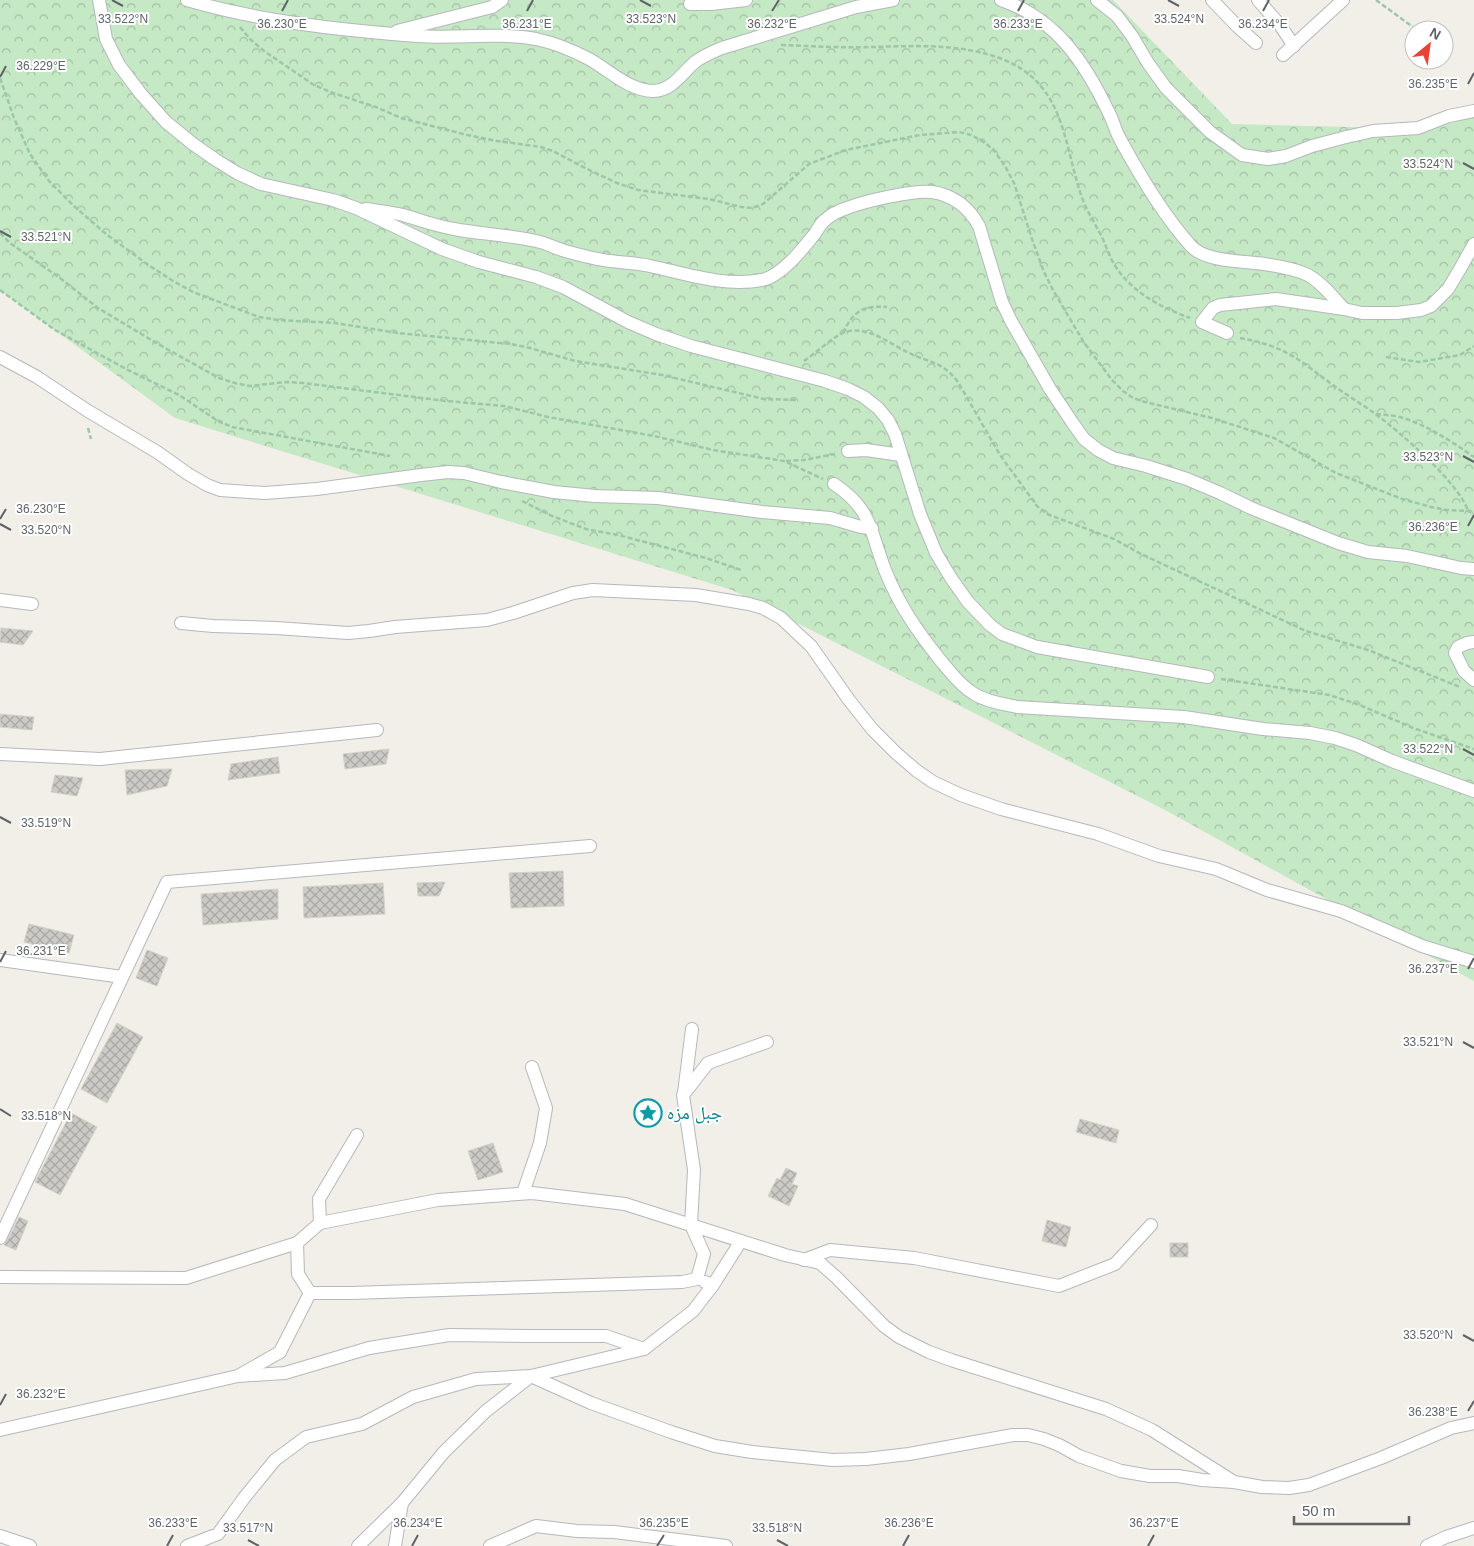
<svg xmlns="http://www.w3.org/2000/svg" width="1474" height="1546" viewBox="0 0 1474 1546" font-family="Helvetica,'Noto Naskh Arabic',sans-serif">
  <defs>
    <pattern id="forest-crowns" width="20" height="18" patternUnits="userSpaceOnUse" patternTransform="scale(1.25)"><rect width="20" height="18" fill="#c5e8c5"/><path d="M2 6a3 3 0 1 1 6 0M12 15a3 3 0 1 1 6 0" fill="none" stroke="#a3c0a4"/></pattern>
    <pattern id="building-cross-hatch" width="8" height="8" patternUnits="userSpaceOnUse" patternTransform="scale(1.25)"><rect width="8" height="8" fill="#cccac5"/><path d="M0 0l8 8M0 8l8-8" fill="none" stroke="#a9a8a4"/></pattern>
  </defs>
  <rect width="100%" height="100%" fill="#f1efe8"/>
  <!-- forest -->
  <polygon fill="url(#forest-crowns)" points="0,0 1113,0 1232,124 1430,129 1474,116 1474,981 1167,811 732,590 175,418 0,290"/>
  <!-- building -->
  <g fill="url(#building-cross-hatch)" stroke="#d6d1c6">
    <polygon points="1,628 33,631 23,645 0,642"/>
    <polygon points="0,714 34,717 32,730 0,727"/>
    <polygon points="389,749 386,764 345,769 343,754"/>
    <polygon points="278,757 280,773 228,780 231,764"/>
    <polygon points="172,769 167,786 127,795 125,770"/>
    <polygon points="55,775 83,778 77,796 51,792"/>
    <polygon points="563,871 564,906 511,908 509,873"/>
    <polygon points="445,882 439,896 418,896 417,883"/>
    <polygon points="383,883 385,914 304,918 303,887"/>
    <polygon points="278,889 278,919 203,925 201,894"/>
    <polygon points="29,924 74,935 69,953 24,942"/>
    <polygon points="147,950 168,958 157,986 136,978"/>
    <polygon points="117,1023 143,1037 107,1103 81,1089"/>
    <polygon points="71,1113 97,1127 60,1195 35,1182"/>
    <polygon points="1080,1119 1119,1130 1116,1143 1076,1132"/>
    <polygon points="493,1143 503,1172 478,1180 468,1151"/>
    <polygon points="786,1168 797,1173 792,1184 798,1186 789,1206 768,1196 777,1178 780,1180"/>
    <polygon points="19,1217 28,1221 16,1250 4,1245 7,1241"/>
    <polygon points="1047,1220 1071,1227 1066,1247 1042,1241"/>
    <rect x="1170" y="1243" width="18" height="14"/>
  </g>
  <g fill="none" stroke-linecap="round" stroke-linejoin="round">
    <!-- minor casing -->
    <g stroke="#b5b8bc" stroke-width="14">
      <g id="minor">
        <polyline points="99,0 106,39 119,65 141,94 166,122 193,144 216,160 237,173 261,184 333,200 356,208 442,249 479,262 536,277 563,287 628,322 656,334 691,346 825,381 848,389 864,397 878,408 888,420 895,434 920,514 936,553 951,578 968,602 990,625 1002,634 1037,647 1208,677"/>
        <path d="M187,0C262,22 341,30 418,36C458,39 497,32 536,39C555,43 572,50 589,59C609,70 628,90 653,91C672,91 682,73 695,62C703,56 712,52 722,48L856,7L893,0"/>
        <path d="M1001,0C1055,18 1084,61 1108,111C1113,120 1115,130 1120,139C1140,176 1163,215 1191,246C1205,262 1244,261 1264,264C1278,266 1295,269 1308,275C1322,283 1333,297 1344,309"/>
        <polyline points="1097,0 1117,16 1132,36 1148,63 1166,88 1210,132 1242,155 1268,159 1286,156 1312,146 1346,137 1373,131 1418,128 1449,116 1474,111"/>
        <polyline points="1212,0 1237,26 1256,43"/>
        <polyline points="1258,0 1280,25 1294,46"/>
        <polyline points="690,4 711,4 746,0"/>
        <polyline points="397,31 492,7 502,0"/>
        <polyline points="1283,55 1343,0"/>
        <path d="M366,209C378,211 391,212 403,215C420,220 436,226 454,229C481,234 509,235 536,241C546,243 555,248 565,251C576,254 587,257 598,259C615,263 633,262 650,266C687,274 724,287 762,280C781,276 801,251 813,236C817,232 819,225 824,221C830,215 838,211 847,208C865,201 913,190 932,192C953,195 969,208 979,226L1002,302L1011,321L1050,389L1072,422L1084,439L1098,450L1113,458L1146,466L1187,479L1220,493L1251,508L1338,543L1368,552L1407,556L1461,568L1474,569"/>
        <polyline points="1227,333 1202,322 1213,308 1220,305 1276,299 1344,309 1362,313 1397,313 1421,310 1431,306 1448,289 1460,269 1474,244"/>
        <polyline points="0,357 37,377 88,411 157,452 188,474 207,485 220,490 265,493 317,489 421,475 448,472 464,473 501,482 554,492 595,496 658,498 762,512 830,518 861,527 872,528"/>
        <polyline points="848,451 866,450 901,455"/>
        <path d="M834,484C872,509 870,531 885,570C899,605 917,631 941,661C951,673 962,687 976,695C988,702 1003,704 1017,707L1184,717L1263,729L1310,733L1335,738L1356,745L1392,761L1474,791"/>
        <polyline points="0,600 32,604"/>
        <polyline points="181,623 213,626 276,628 348,633 369,631 395,627 487,620 513,613 573,593 593,590 696,595 749,604 763,608 781,618 798,634 811,646 849,700 872,729 896,753 917,771 933,782 961,795 1001,809 1098,834 1159,856 1216,869 1267,890 1341,911 1422,946 1474,962"/>
        <polyline points="1474,642 1467,643 1458,647 1455,653 1464,671 1474,680"/>
        <polyline points="0,754 100,759 377,730"/>
        <polyline points="0,960 122,977"/>
        <polyline points="767,1042 708,1063 683,1095 694,1170 691,1225 704,1254 697,1279 682,1282 352,1293 310,1293 298,1274 297,1243 320,1223 438,1200 532,1193 625,1204 785,1255 820,1263 837,1278 884,1326 899,1337 929,1352 951,1360 1106,1409 1152,1430 1234,1482"/>
        <polyline points="684,1093 692,1029"/>
        <polyline points="523,1193 540,1143 546,1108 532,1067"/>
        <polyline points="320,1223 319,1199 357,1135"/>
        <polyline points="0,1238 167,882 590,846"/>
        <polyline points="804,1260 830,1250 914,1258 1059,1286 1115,1264 1151,1225"/>
        <polyline points="0,1277 186,1278 297,1243"/>
        <polyline points="705,1282 713,1285 741,1241"/>
        <polyline points="238,1376 285,1373 369,1348 449,1335 528,1336 606,1336 644,1349"/>
        <polyline points="0,1430 238,1376 280,1352 310,1293"/>
        <polyline points="0,1536 30,1546"/>
        <polyline points="187,1546 218,1534 244,1498 275,1460 306,1437 362,1424 413,1397 476,1379 531,1376 644,1349 693,1311 713,1285"/>
        <polyline points="358,1546 402,1503"/>
        <polyline points="395,1546 402,1503 444,1452 486,1411 531,1376 591,1403 671,1432 715,1446 752,1452 833,1460 866,1459 909,1454 1013,1435 1028,1435 1044,1439 1059,1445 1079,1456 1121,1471 1150,1476 1178,1476 1202,1480 1234,1482 1262,1487 1289,1488 1309,1485 1381,1458 1451,1428 1474,1423"/>
        <polyline points="490,1546 536,1526 577,1531 614,1532 726,1546"/>
        <polyline points="1427,1546 1446,1537 1474,1528"/>
      </g>
    </g>
    <!-- path -->
    <g stroke="#9cc7a9" stroke-width="2.5" stroke-dasharray="5 2.5" stroke-linecap="butt">
      <polyline points="1376,0 1417,30"/>
      <polyline points="240,27 250,39 264,51 314,85 333,93 376,107 401,118 463,134 497,141 541,147 553,151 585,168 617,183 638,190 709,199 741,207 752,208 763,204 809,164 846,150 920,135 959,132 971,135 982,141 993,149 1005,166 1014,183 1032,239 1044,272 1053,290 1083,341 1112,380 1123,391 1133,398 1145,402 1212,418 1274,438 1336,473 1402,499 1431,507 1447,510 1468,511 1474,514"/>
      <path d="M781,45C811,46 841,48 871,47C915,46 960,43 1002,59C1063,83 1063,138 1080,192C1085,208 1094,222 1102,237C1106,246 1109,256 1114,264C1131,292 1160,307 1190,318"/>
      <polyline points="0,78 14,118 30,154 49,181 74,206 106,234 147,264 173,281 193,292 259,317 279,320 335,323 398,333 511,344 530,348 575,361 662,375 764,399 797,400"/>
      <polyline points="0,233 10,243 60,278 98,308 158,344 219,378 235,383 249,386 286,382 303,383 446,401 504,406 548,417 654,436 713,450 784,461 823,479"/>
      <polyline points="0,290 55,330 128,370 179,395 218,421 232,427 390,456"/>
      <path d="M843,333C853,311 864,305 887,307"/>
      <path d="M1240,338C1256,341 1272,345 1287,353C1306,363 1322,378 1340,390C1351,398 1363,405 1374,413C1399,431 1460,484 1468,511"/>
      <polyline points="1386,357 1419,362 1460,355 1474,346"/>
      <path d="M804,361C816,353 834,336 845,332C868,325 890,344 909,353C930,363 942,361 958,382L1000,455L1037,506L1047,514L1114,539L1141,554L1306,631L1368,650L1460,687"/>
      <path d="M1376,414C1384,415 1392,415 1400,417C1427,425 1451,441 1474,457"/>
      <polyline points="88,428 91,439"/>
      <polyline points="786,461 804,460 835,454"/>
      <polyline points="522,501 552,516 586,529 618,535 706,558 741,570"/>
      <polyline points="1221,679 1329,695 1360,705 1413,728 1474,749"/>
    </g>
    <!-- minor -->
    <use href="#minor" stroke="#fff" stroke-width="12"/>
  </g>
  <!-- ticks -->
  <path fill="none" stroke="#5f6368" stroke-width="2" d="M112,0L123,6M640,0L651,6M1168,0L1179,6M282,11L288,0M527,11L533,0M772,11L779,0M1018,11L1024,0M1263,11L1269,0M0,77L6,66M1468,84L1474,73M1463,163L1474,169M0,231L11,237M1463,456L1474,462M0,519L6,509M0,524L11,530M1468,526L1474,515M1463,749L1474,755M0,817L11,823M0,962L6,951M1468,969L1474,958M1463,1042L1474,1048M0,1109L11,1116M1463,1335L1474,1341M0,1405L6,1394M1468,1411L1474,1401M248,1540L259,1546M777,1540L788,1546M167,1546L173,1535M412,1546L418,1535M657,1546L664,1535M903,1546L909,1535M1148,1546L1154,1535"/>
  <!-- icons -->
  <defs>
    <g id="sight-ring" transform="scale(1.4375)"><circle r="9.5" fill="#fff" stroke="#0f9aa8" stroke-width="1.5"/><path d="M0-6L1.8-2.2L6-1.7L2.9 1.2L3.7 5.4L0 3.3L-3.7 5.4L-2.9 1.2L-6-1.7L-1.8-2.2Z" fill="#0f9aa8"/></g>
  </defs>
  <g fill-rule="evenodd">
    <use href="#sight-ring" x="648" y="1113"/>
  </g>
  <g text-anchor="middle" stroke-width="4" stroke-linejoin="round" paint-order="stroke">
    <!-- culture labels -->
    <g font-size="18" fill="#0d838f" stroke="#fff" text-anchor="start">
      <text x="667" y="1119">جبل مزه</text>
    </g>
  </g>
  <g font-size="12" text-anchor="middle" fill="#5f6368" stroke="#fff" stroke-width="4" stroke-linejoin="round" paint-order="stroke">
    <text x="123" y="23">33.522°N</text>
    <text x="651" y="23">33.523°N</text>
    <text x="1179" y="23">33.524°N</text>
    <text x="282" y="28">36.230°E</text>
    <text x="527" y="28">36.231°E</text>
    <text x="772" y="28">36.232°E</text>
    <text x="1018" y="28">36.233°E</text>
    <text x="1263" y="28">36.234°E</text>
    <text x="41" y="70">36.229°E</text>
    <text x="1433" y="88">36.235°E</text>
    <text x="1428" y="168">33.524°N</text>
    <text x="46" y="241">33.521°N</text>
    <text x="1428" y="461">33.523°N</text>
    <text x="41" y="513">36.230°E</text>
    <text x="1433" y="531">36.236°E</text>
    <text x="46" y="534">33.520°N</text>
    <text x="1428" y="753">33.522°N</text>
    <text x="46" y="827">33.519°N</text>
    <text x="41" y="955">36.231°E</text>
    <text x="1433" y="973">36.237°E</text>
    <text x="1428" y="1046">33.521°N</text>
    <text x="46" y="1120">33.518°N</text>
    <text x="1428" y="1339">33.520°N</text>
    <text x="41" y="1398">36.232°E</text>
    <text x="1433" y="1416">36.238°E</text>
    <text x="173" y="1527">36.233°E</text>
    <text x="418" y="1527">36.234°E</text>
    <text x="664" y="1527">36.235°E</text>
    <text x="909" y="1527">36.236°E</text>
    <text x="1154" y="1527">36.237°E</text>
    <text x="248" y="1532">33.517°N</text>
    <text x="777" y="1532">33.518°N</text>
  </g>
  <!-- north arrow -->
  <g transform="translate(1429 45) rotate(29)"><circle r="24" fill="#ffffff" stroke="#bfc1c3"/>
  <path d="M0-4L9 19L0 12L-9 19Z" fill="#ea4335"/>
  <text y="-8" font-size="14" font-weight="bold" text-anchor="middle" fill="#5f6368">N</text>
  </g>
  <!-- scale -->
  <path d="M1294 1516v8h115v-8" fill="none" stroke="#5f6368" stroke-width="2.5"/>
  <text x="1302" y="1516" font-size="15" fill="#5f6368" stroke="#ffffff" stroke-width="4" paint-order="stroke">50 m</text>
</svg>
